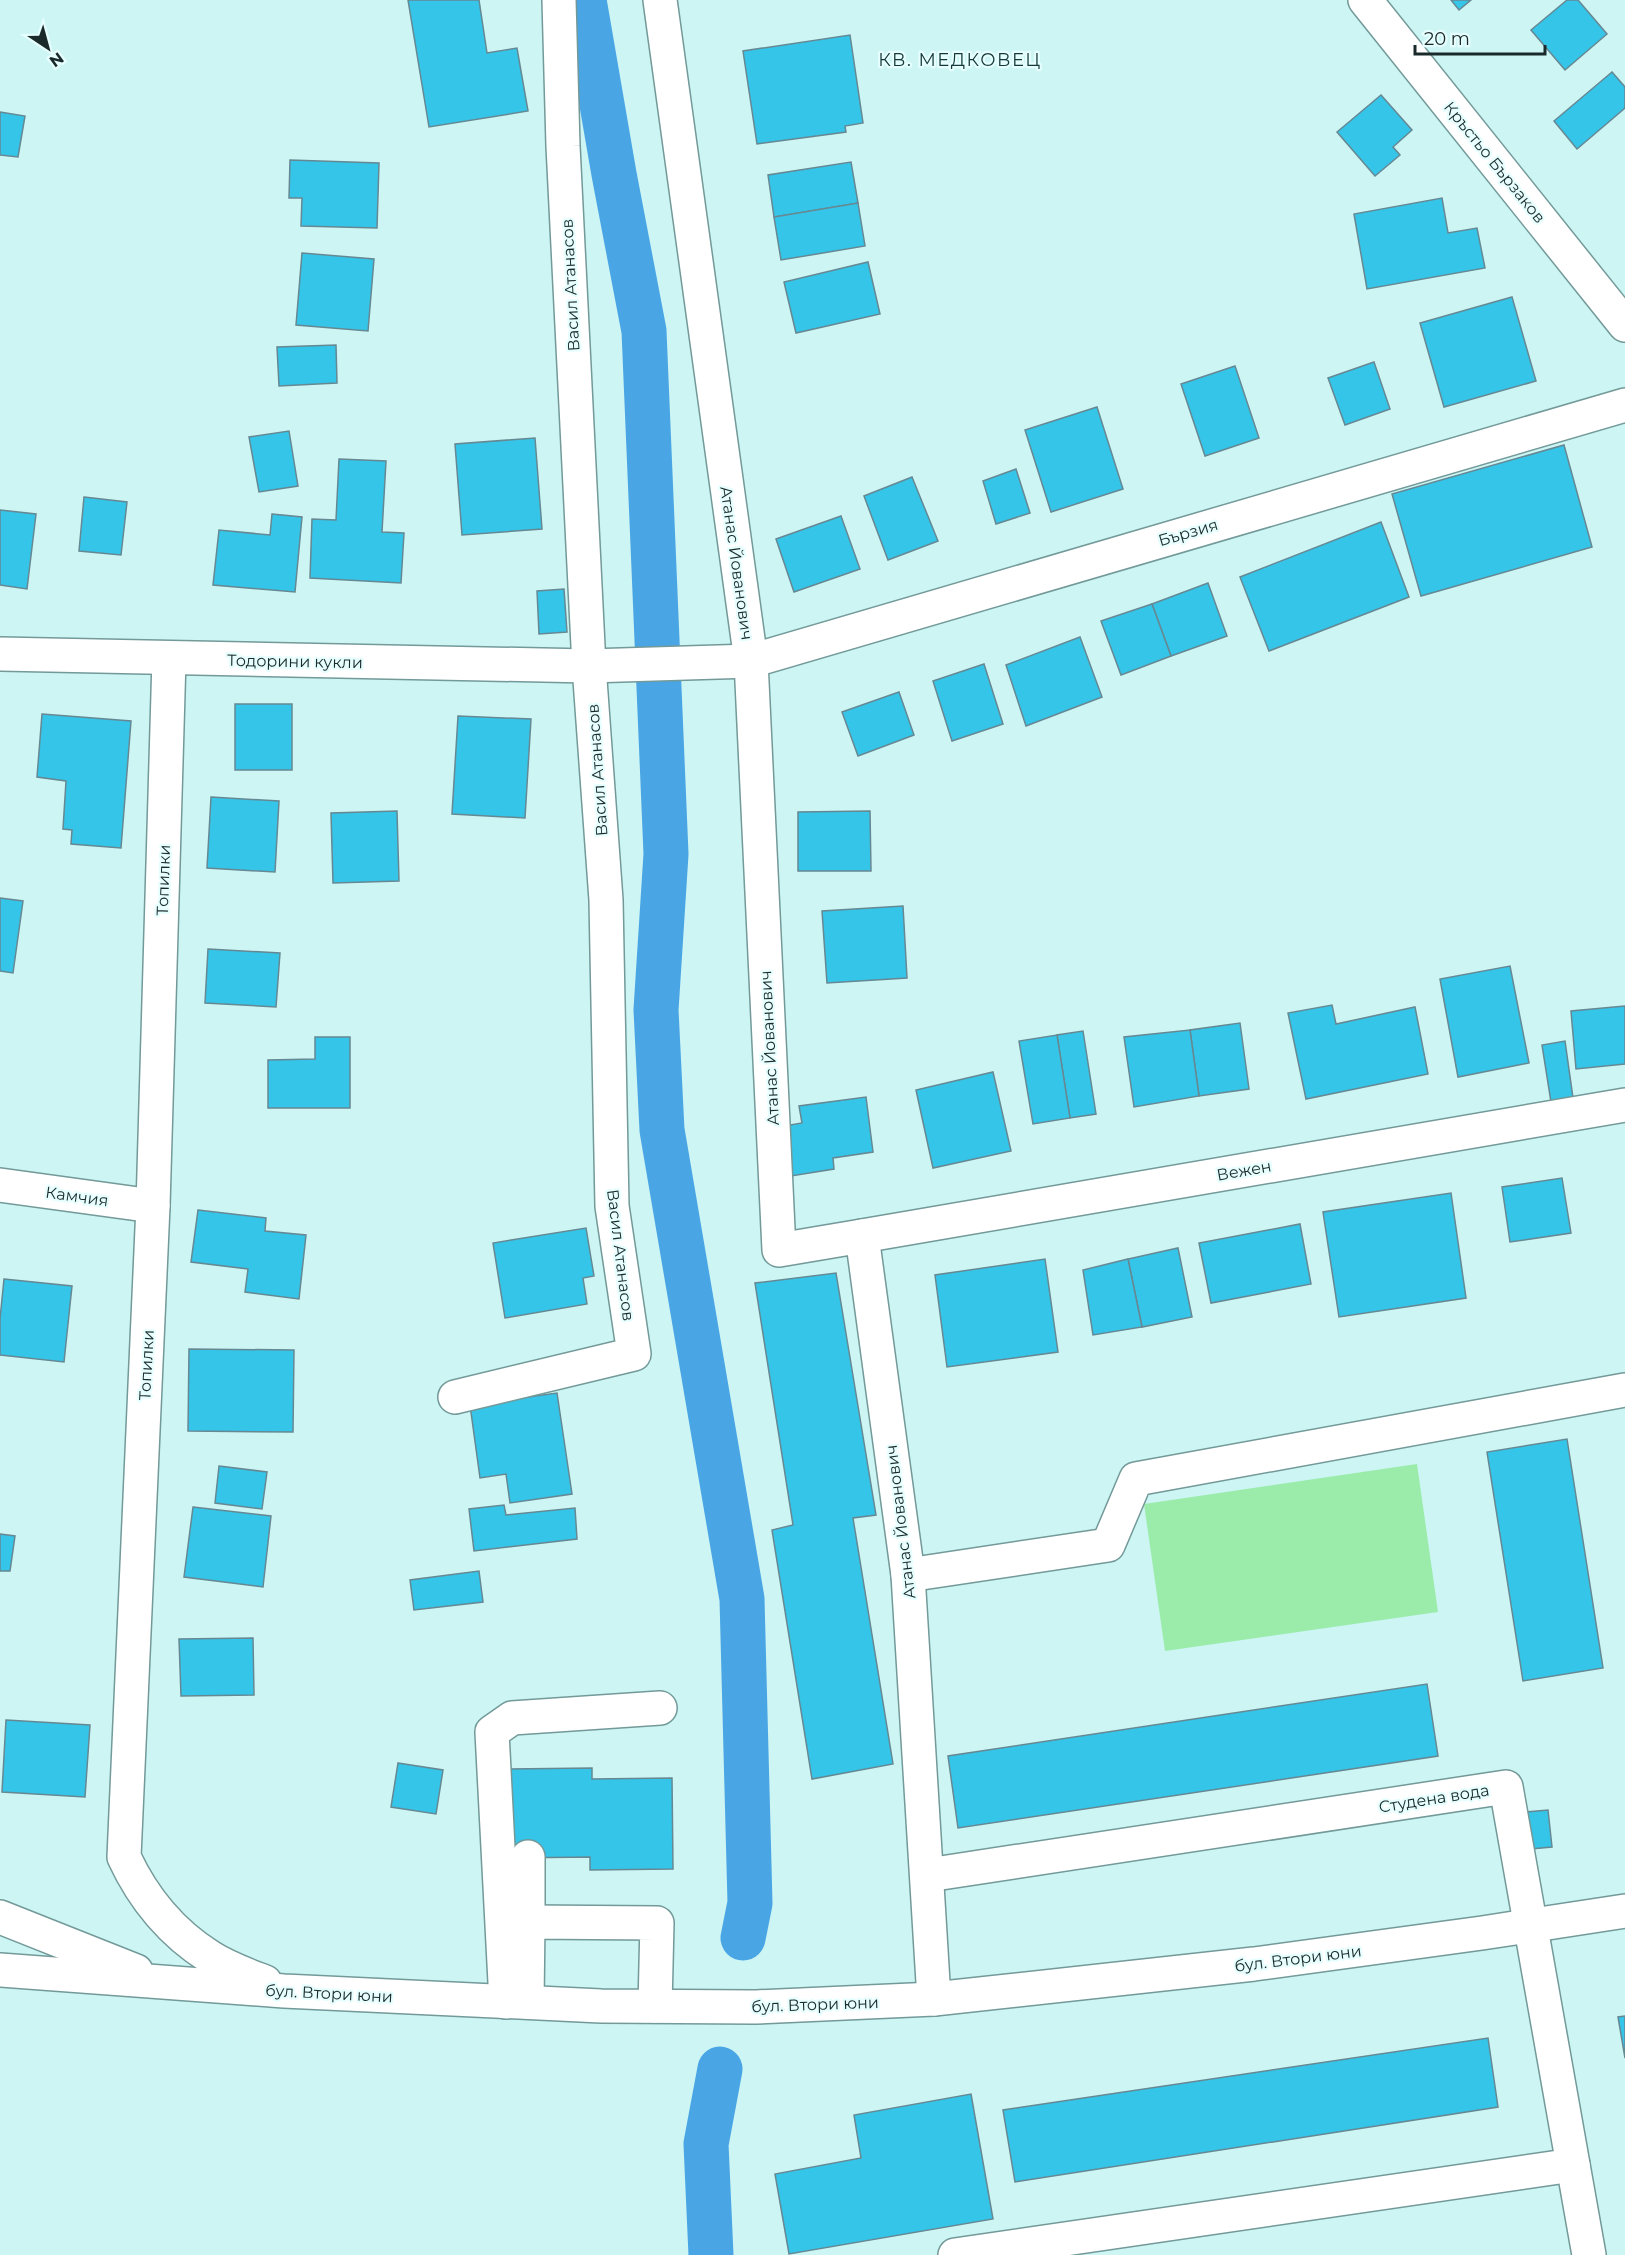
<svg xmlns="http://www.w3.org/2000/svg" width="1625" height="2255" viewBox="0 0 1625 2255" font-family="Montserrat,sans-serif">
  <rect width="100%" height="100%" fill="#ccf5f4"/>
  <!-- green -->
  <polygon fill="#9becab" points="1417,1464 1438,1612 1165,1651 1144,1504"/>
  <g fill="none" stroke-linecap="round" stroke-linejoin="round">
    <!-- canal -->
    <g stroke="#4aa5e4" stroke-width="45">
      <polyline points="584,0 614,174 644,331 666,854 656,1010 662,1130 742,1599 750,1903 743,1938"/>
      <polyline points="711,2255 706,2144 720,2069"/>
    </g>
  </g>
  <!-- building -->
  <g fill="#34c5e9" stroke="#668893" stroke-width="1.5">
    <polygon points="408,0 479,0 487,53 517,48 528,111 429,127"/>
    <polygon points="1451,0 1471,0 1459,10"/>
    <polygon points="1567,0 1578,0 1607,34 1565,70 1531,30"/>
    <polygon points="850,35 863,123 845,126 846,132 757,144 743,51"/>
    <polygon points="1612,72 1625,87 1625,108 1577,149 1554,121"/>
    <polygon points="1381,95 1412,130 1393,147 1400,155 1375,176 1337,132"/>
    <polygon points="0,112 25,116 18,157 0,155"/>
    <polygon points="290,160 379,163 377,228 301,226 302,198 289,198"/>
    <polygon points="851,162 858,203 774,217 768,175"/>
    <polygon points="1442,198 1448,233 1477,228 1485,268 1367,289 1354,214"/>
    <polygon points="858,203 865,246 781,260 774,217"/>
    <polygon points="302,253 374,259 368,331 296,325"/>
    <polygon points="868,262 880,314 796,333 784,282"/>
    <polygon points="1512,297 1536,381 1444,407 1420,323"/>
    <polygon points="336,345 337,383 279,386 277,347"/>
    <polygon points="1374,362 1390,409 1345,425 1328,378"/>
    <polygon points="1235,366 1259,438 1205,456 1181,384"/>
    <polygon points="1097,407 1123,489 1051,512 1025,430"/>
    <polygon points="289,431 298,486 259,492 249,437"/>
    <polygon points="535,438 542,529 462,535 455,444"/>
    <polygon points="1564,445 1592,547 1421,596 1392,494"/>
    <polygon points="339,459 386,461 382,532 404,533 401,583 310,578 312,519 336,520"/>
    <polygon points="1016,469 1030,513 996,524 983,481"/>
    <polygon points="912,477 938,541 888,560 864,496"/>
    <polygon points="84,497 127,502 121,555 79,551"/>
    <polygon points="0,510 36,514 27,589 0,585"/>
    <polygon points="272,514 302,517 295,592 213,585 219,530 270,535"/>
    <polygon points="841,516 860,569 794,592 776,539"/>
    <polygon points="1381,522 1409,597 1269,651 1240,577"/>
    <polygon points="1208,583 1227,636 1171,656 1152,604"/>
    <polygon points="564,589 567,632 539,634 537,591"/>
    <polygon points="1152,604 1171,656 1121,675 1101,621"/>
    <polygon points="1080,637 1102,697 1026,726 1006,665"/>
    <polygon points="984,664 1003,724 952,741 933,681"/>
    <polygon points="899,692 914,735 858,756 842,712"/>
    <rect x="235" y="704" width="57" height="66"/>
    <polygon points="42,714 131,721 121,848 71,844 72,830 63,829 66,781 37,777"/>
    <polygon points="458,716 531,719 525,818 452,814"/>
    <polygon points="211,797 279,801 275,872 207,868"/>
    <polygon points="397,811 399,881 333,883 331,813"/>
    <polygon points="870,811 871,871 798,871 798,812"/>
    <polygon points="0,898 23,901 13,973 0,971"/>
    <polygon points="903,906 907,978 827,983 822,911"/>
    <polygon points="208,949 280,953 276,1007 205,1003"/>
    <polygon points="1510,966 1529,1063 1458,1077 1440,979"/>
    <polygon points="1332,1005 1336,1024 1415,1007 1428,1074 1306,1099 1288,1013"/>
    <polygon points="1625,1006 1625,1064 1576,1069 1571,1011"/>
    <polygon points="1240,1023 1249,1089 1199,1096 1190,1030"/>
    <polygon points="1190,1030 1199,1096 1134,1107 1124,1037"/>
    <polygon points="1083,1031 1096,1114 1070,1118 1057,1035"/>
    <polygon points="1057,1035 1070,1118 1033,1124 1019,1041"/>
    <polygon points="315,1037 350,1037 350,1108 268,1108 268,1060 315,1059"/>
    <polygon points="1565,1041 1573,1098 1551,1102 1542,1045"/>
    <polygon points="993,1072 1011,1151 933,1168 916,1090"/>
    <polygon points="866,1097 873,1152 833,1158 834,1169 791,1176 784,1126 802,1123 799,1106"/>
    <polygon points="1562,1178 1571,1233 1510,1242 1502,1187"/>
    <polygon points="1451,1193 1466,1298 1339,1317 1323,1212"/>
    <polygon points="198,1210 266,1218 265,1231 306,1235 299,1299 245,1292 248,1269 191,1262"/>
    <polygon points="1300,1224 1311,1284 1211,1303 1199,1243"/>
    <polygon points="586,1228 594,1276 583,1278 587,1304 505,1318 493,1243"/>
    <polygon points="1178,1248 1192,1317 1142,1327 1128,1259"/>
    <polygon points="1045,1259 1058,1352 947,1367 935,1275"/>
    <polygon points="1128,1259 1142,1327 1093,1335 1083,1270"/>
    <polygon points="836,1273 876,1515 853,1518 893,1764 812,1779 772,1530 793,1525 755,1283"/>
    <polygon points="4,1279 72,1286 64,1362 0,1355 0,1319"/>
    <polygon points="189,1349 294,1350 293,1432 188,1431"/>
    <polygon points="557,1393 572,1494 510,1503 506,1474 480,1478 470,1405"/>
    <polygon points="1567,1439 1603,1668 1523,1681 1487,1452"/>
    <polygon points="219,1466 267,1472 262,1509 215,1503"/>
    <polygon points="504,1505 506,1515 575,1508 577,1539 474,1551 469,1509"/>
    <polygon points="193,1507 271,1516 263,1587 184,1577"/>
    <polygon points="0,1534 15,1536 10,1571 0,1571"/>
    <polygon points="479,1571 483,1602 414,1610 410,1580"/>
    <polygon points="253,1638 254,1695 181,1696 179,1639"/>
    <polygon points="1427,1684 1438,1756 958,1828 948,1756"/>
    <polygon points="6,1720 90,1725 85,1797 2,1792"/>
    <polygon points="398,1763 443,1770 436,1814 391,1807"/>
    <polygon points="592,1768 592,1779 672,1778 673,1869 590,1870 590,1857 508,1858 507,1769"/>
    <polygon points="1548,1810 1552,1847 1531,1849 1526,1812"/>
    <polygon points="1625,2016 1625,2058 1618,2017"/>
    <polygon points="1488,2038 1498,2107 1015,2182 1003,2110"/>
    <polygon points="971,2094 993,2219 789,2254 775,2174 861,2158 854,2115"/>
  </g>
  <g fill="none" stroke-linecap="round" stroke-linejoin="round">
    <!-- minor casing -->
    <g stroke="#739999" stroke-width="36">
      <g id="minor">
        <polyline points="660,0 751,661 779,1250 862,1236 908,1575 934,1999"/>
        <polyline points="1365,0 1625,325"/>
        <polyline points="0,654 589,666 751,661 1625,405"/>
        <path d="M169,659L153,1206L124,1857C143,1898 172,1933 210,1957C227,1968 247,1975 265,1982"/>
        <polyline points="0,1185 153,1206"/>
        <polyline points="862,1236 1625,1105"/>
        <polyline points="455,1397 634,1354 612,1206 606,900 589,666 563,146 559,0"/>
        <polyline points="908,1575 1108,1545 1136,1479 1625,1390"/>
        <polyline points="928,1875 1506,1787 1589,2255"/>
        <polyline points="0,1917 136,1971"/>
        <polyline points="528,1922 528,1857"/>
        <polyline points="0,1970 284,1991 601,2006 756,2007 934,1999 1254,1964 1482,1933 1625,1911"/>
        <polyline points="506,2002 492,1732 512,1718 660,1708"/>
        <polyline points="527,2002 528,1922 657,1923 655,2006"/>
        <polyline points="955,2255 1573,2165"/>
      </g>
    </g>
    <!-- minor -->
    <use href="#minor" stroke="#fff" stroke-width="33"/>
  </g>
  <g text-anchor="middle" stroke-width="4.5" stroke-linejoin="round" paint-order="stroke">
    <!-- street labels -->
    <g font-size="16" fill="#1a2a2a" stroke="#e6fefe">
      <text transform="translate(1495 162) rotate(51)" y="6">Кръстьо Бързаков</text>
      <text transform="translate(570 285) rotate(-93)" y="6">Васил Атанасов</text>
      <text transform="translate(1188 532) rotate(-16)" y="6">Бързия</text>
      <text transform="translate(737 563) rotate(82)" y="6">Атанас Йованович</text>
      <text transform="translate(295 661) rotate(1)" y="6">Тодорини кукли</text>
      <text transform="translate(597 770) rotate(-94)" y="6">Васил Атанасов</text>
      <text transform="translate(163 880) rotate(-88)" y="6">Топилки</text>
      <text transform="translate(769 1048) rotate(-93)" y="6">Атанас Йованович</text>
      <text transform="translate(1244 1170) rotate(-10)" y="6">Вежен</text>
      <text transform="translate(77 1196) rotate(8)" y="6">Камчия</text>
      <text transform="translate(621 1255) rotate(83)" y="6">Васил Атанасов</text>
      <text transform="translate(146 1365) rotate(-87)" y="6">Топилки</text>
      <text transform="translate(900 1522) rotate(-97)" y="6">Атанас Йованович</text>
      <text transform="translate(1434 1798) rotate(-9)" y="6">Студена вода</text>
      <text transform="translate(1298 1958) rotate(-7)" y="6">бул. Втори юни</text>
      <text transform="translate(329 1993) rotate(3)" y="6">бул. Втори юни</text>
      <text transform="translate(815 2004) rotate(-2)" y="6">бул. Втори юни</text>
    </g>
    <!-- neighbourhood labels -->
    <g font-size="18" letter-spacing="1.5" fill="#143839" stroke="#e6fefe">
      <text x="960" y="66">КВ. МЕДКОВЕЦ</text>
    </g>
  </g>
  <!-- north arrow -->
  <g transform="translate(48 48) rotate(144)" stroke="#e6fefe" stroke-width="4.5" paint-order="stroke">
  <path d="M0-4.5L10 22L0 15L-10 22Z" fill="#1a2a2a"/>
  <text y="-9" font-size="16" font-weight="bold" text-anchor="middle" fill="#1a2a2a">N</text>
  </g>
  <!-- scale -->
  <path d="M1415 45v9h130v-9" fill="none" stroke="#1a2a2a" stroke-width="3"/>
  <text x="1424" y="45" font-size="18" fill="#1a2a2a" stroke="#e6fefe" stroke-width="4.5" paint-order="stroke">20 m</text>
</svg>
